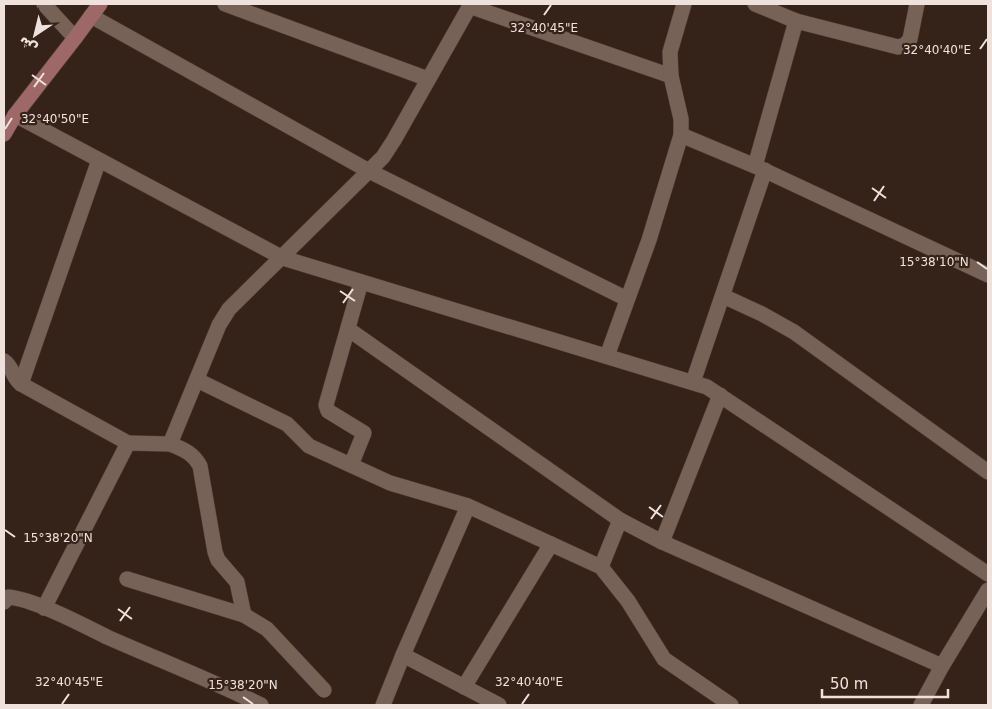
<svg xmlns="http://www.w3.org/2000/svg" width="992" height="709" viewBox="0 0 992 709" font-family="'DejaVu Sans',Vazirmatn,sans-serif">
  <rect width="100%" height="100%" fill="#35231a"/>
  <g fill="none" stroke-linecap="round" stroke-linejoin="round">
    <!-- street casing -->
    <g stroke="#4f3f39" stroke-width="16">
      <g id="street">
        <polyline points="44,4 75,38"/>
        <polyline points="225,4 428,79"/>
        <polyline points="755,4 796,21 898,47 905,45 910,39 917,4"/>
        <polyline points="469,6 671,76"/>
        <polyline points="91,16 369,171 627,299"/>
        <polyline points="15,115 283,258 707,387 988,574"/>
        <polyline points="681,135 755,166 988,275"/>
        <polyline points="755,166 796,21"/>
        <polyline points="723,296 762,314 794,332 988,472"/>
        <polyline points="348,329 620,520"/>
        <polyline points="607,356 649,240 681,135 681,119 671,76 670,52 684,4"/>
        <path d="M4,361C13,367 12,377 21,384L128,443"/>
        <polyline points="197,380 287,424 309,446 390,483 468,506 601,567 628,601 664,659 731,705"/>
        <polyline points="693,382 765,170"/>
        <polyline points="21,384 99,160"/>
        <path d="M170,444C183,449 193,453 200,466L215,552L218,560L237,582L244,615"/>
        <polyline points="351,465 364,433 328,411 326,405 361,282"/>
        <polyline points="662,542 720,395"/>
        <polyline points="601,567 620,520 662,542 942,666"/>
        <polyline points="127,579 244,615 267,629 324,690"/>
        <path d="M4,602L8,597C34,599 83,625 107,637C159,660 211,680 261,705"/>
        <polyline points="44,608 128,443 170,444 219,325 229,309 383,157 394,140 471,4"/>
        <polyline points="403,655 499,705"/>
        <polyline points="464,687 551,544"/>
        <polyline points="383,705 403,655 468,506"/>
        <polyline points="921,705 942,666 988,590"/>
      </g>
    </g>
    <!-- secondary casing -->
    <g stroke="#4f3f39" stroke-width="16">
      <polyline id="secondary" points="4,134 15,115 75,38 100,4"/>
    </g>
    <!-- street -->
    <use href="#street" stroke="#776257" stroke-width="15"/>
    <!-- secondary -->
    <use href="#secondary" stroke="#9e6869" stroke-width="15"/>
  </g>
  <!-- ticks -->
  <path fill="none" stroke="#efe2dc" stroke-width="2" d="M544,15L551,5M980,49L987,39M32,75L46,85M34,87L44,73M5,129L12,118M872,188L886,198M874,201L884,186M977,262L987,269M340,291L355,301M343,303L353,289M649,507L663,517M651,519L661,505M5,530L15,537M118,609L132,619M120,621L130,607M243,697L253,704M62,704L69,694M522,704L529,694"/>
  <g font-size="12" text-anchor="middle" fill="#efe2dc" stroke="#35231a" stroke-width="4.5" stroke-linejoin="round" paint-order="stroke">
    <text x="544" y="32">32°40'45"E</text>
    <text x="937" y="54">32°40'40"E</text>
    <text x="55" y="123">32°40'50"E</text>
    <text x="934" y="266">15°38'10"N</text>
    <text x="58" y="542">15°38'20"N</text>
    <text x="69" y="686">32°40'45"E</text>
    <text x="529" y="686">32°40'40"E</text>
    <text x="243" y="689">15°38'20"N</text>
  </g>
  <!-- border -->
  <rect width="992" height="709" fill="none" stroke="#efe2dc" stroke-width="10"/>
  <!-- north arrow -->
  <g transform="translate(35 35) rotate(215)" stroke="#35231a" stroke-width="4" paint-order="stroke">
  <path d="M0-4L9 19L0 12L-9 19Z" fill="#efe2dc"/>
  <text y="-8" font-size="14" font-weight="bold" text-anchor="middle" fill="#efe2dc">ش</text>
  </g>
  <!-- scale -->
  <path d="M822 689v8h126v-8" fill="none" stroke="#efe2dc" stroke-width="2.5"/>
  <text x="830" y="689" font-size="15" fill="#efe2dc" stroke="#35231a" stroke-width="4" paint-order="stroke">50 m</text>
</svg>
